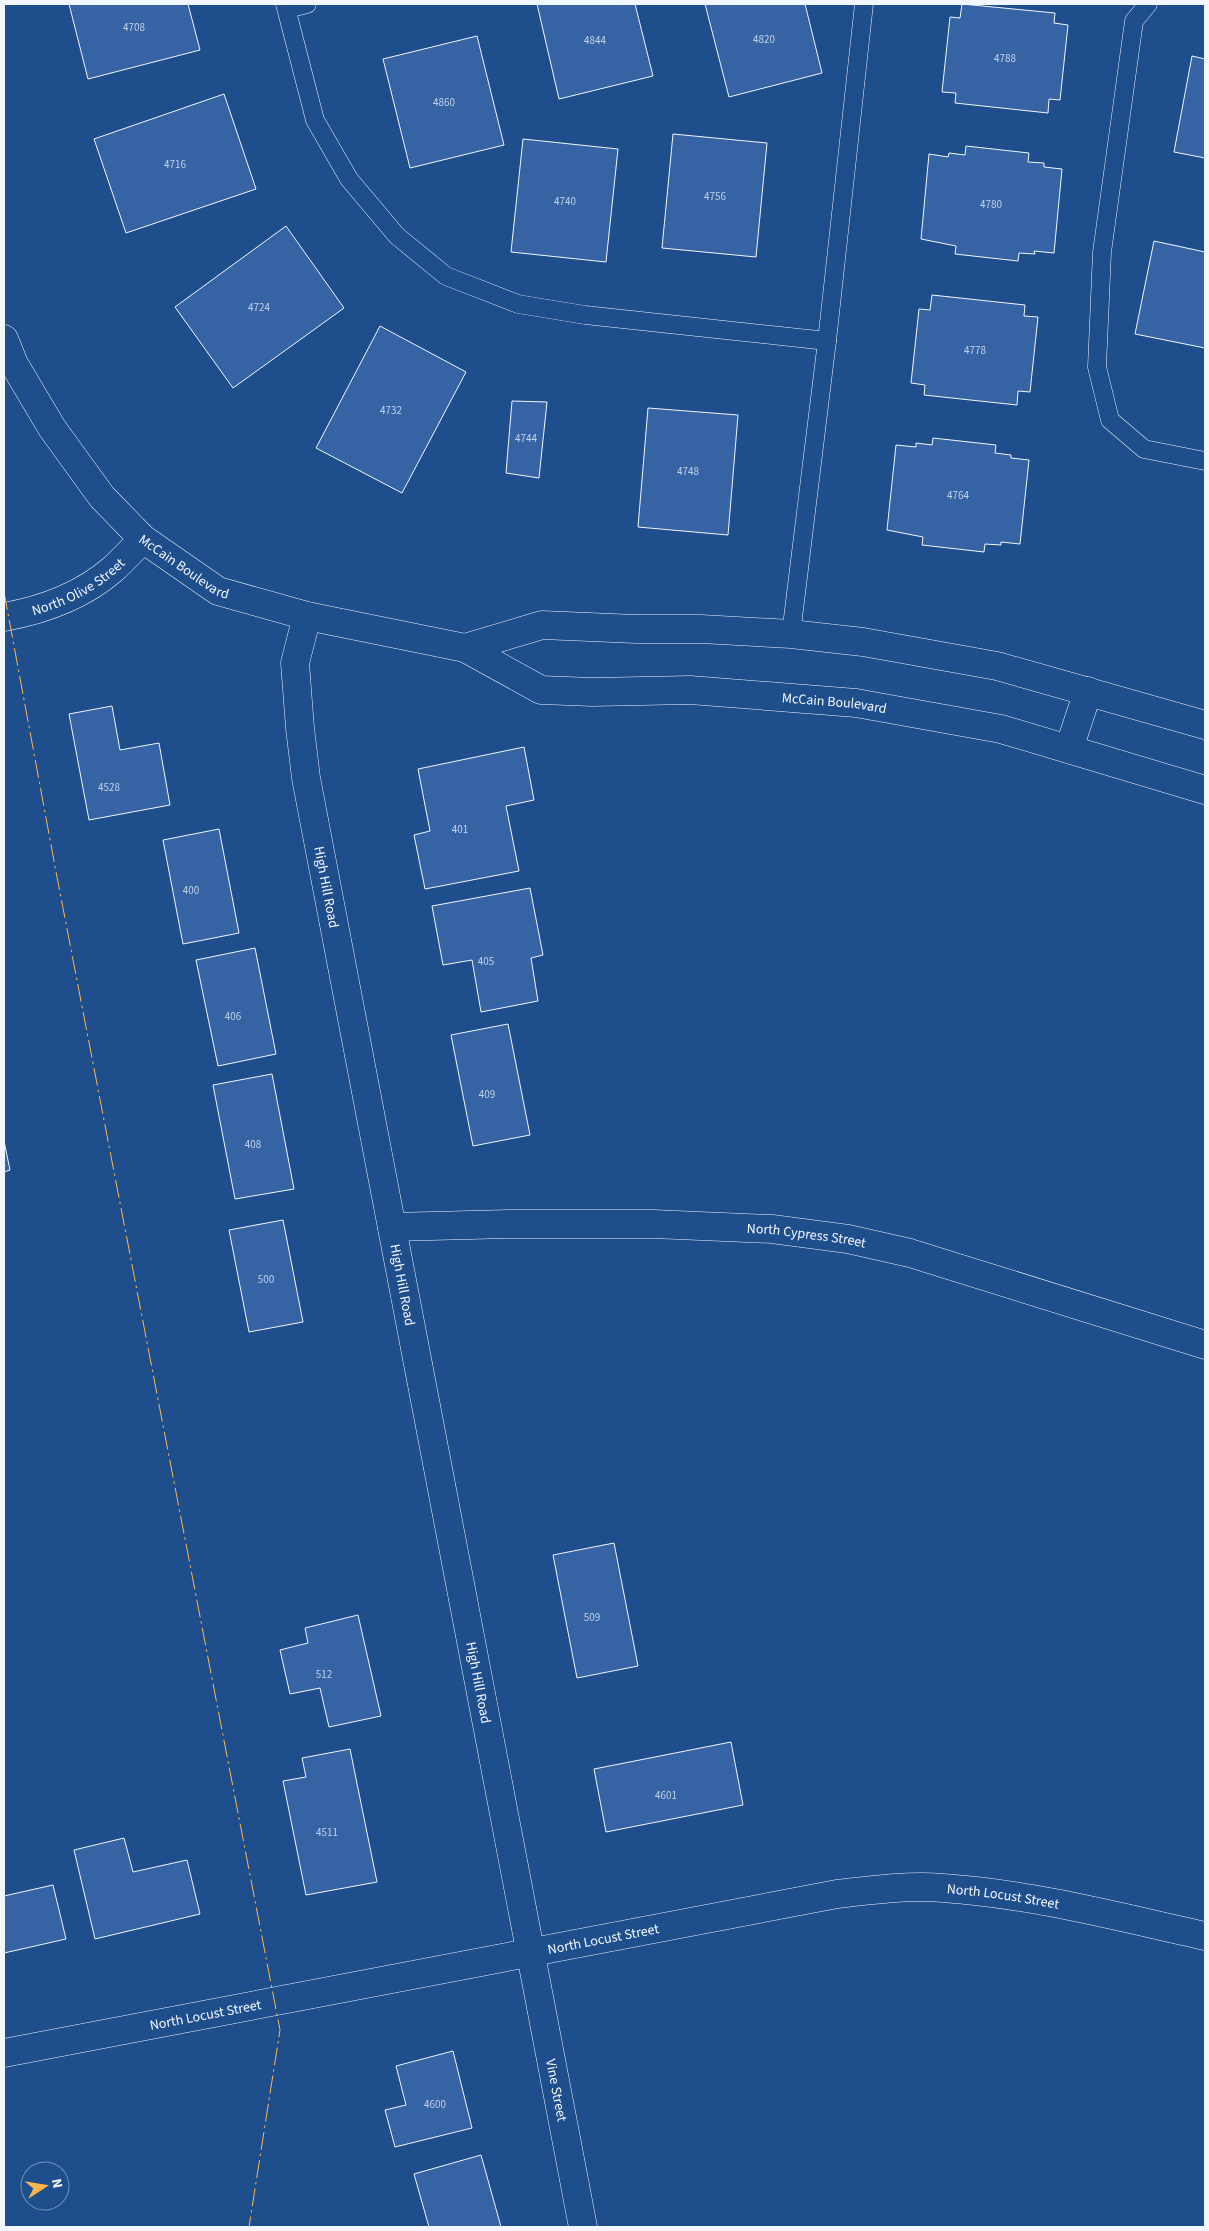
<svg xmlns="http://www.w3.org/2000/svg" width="1209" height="2231" viewBox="0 0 1209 2231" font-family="'Source Sans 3',sans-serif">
  <rect width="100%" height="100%" fill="#1f4e8c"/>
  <!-- building -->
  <g fill="#3563a3" stroke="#f2f6ff">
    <polygon points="69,4 188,4 200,50 88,79"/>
    <polygon points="537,4 635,4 653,76 559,99"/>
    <polygon points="705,4 805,4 822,73 729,97"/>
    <polygon points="962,4 1055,13 1054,23 1068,25 1060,100 1049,99 1048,113 955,103 956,93 942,92 950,17 960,18"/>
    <polygon points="477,36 504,145 410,168 383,59"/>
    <polygon points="1192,56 1205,59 1205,158 1174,152"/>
    <polygon points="224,94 256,189 126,233 94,139"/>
    <polygon points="673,134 767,143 756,257 662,248"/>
    <polygon points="523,139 618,149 606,262 511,252"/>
    <polygon points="966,146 1029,153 1028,162 1044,163 1044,167 1062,169 1054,253 1034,251 1035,254 1019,253 1018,261 955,254 956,246 921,239 929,154 948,157 949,153 965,155"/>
    <polygon points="286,226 344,308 233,388 175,307"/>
    <polygon points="1154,241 1205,252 1205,348 1135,334"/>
    <polygon points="932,295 1025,305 1024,316 1038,317 1030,392 1018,391 1017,405 924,395 925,385 911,383 919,309 930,310"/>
    <polygon points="380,326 466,372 402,493 316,448"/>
    <polygon points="512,401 547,402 539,478 506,473"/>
    <polygon points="648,408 738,415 728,535 638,527"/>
    <polygon points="933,438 996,445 995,453 1011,455 1011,458 1029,460 1020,544 1001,542 1001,545 985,544 984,552 922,545 923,537 887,530 896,445 916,447 916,443 932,445"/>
    <polygon points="112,706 120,750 159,743 170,805 89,820 69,714"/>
    <polygon points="524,747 534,800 506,806 519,871 425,889 414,835 430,831 418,769"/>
    <polygon points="219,829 239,933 183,944 163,840"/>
    <polygon points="530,888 543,955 531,958 538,1001 481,1012 472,960 443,965 432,906"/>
    <polygon points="255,948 276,1054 218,1066 196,960"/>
    <polygon points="508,1024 530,1135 473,1146 451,1035"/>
    <polygon points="272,1074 294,1189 235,1199 213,1085"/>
    <polygon points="4,1141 10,1170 4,1172"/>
    <polygon points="283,1220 303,1322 249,1332 229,1230"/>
    <polygon points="614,1543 638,1666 577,1678 553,1555"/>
    <polygon points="358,1615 381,1716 329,1727 320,1688 290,1694 280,1650 308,1643 305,1628"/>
    <polygon points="731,1742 743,1805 606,1832 594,1769"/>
    <polygon points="350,1749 377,1882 306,1895 283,1781 306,1777 302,1758"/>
    <polygon points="124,1838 133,1872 187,1860 200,1914 95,1939 74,1850"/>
    <polygon points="53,1885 66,1939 4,1953 4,1896"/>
    <polygon points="453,2051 472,2128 395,2147 385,2110 406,2105 396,2066"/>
    <polygon points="481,2155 501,2227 429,2227 414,2174"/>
  </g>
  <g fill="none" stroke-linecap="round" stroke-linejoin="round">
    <!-- service casing -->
    <g stroke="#f2f6ff" stroke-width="19">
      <g id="service">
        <polyline points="285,4 315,120 349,179 397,236 446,276 518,304 585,315 827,341 864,4"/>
        <polyline points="1148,4 1134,21 1102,252 1097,367 1110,420 1144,449 1205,461"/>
        <polyline points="287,9 307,4"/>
        <polyline points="791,634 827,341"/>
      </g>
    </g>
    <!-- minor casing -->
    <g stroke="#f2f6ff" stroke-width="29">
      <g id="minor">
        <path id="s1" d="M307,616L295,663L300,728L306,778L583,2227"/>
        <path id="s2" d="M4,617C43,610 82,596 113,569C123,560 133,549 143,539"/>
        <path id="s3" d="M392,1227L509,1224H653L772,1229L848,1239L910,1253L1205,1345"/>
        <path id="s4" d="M4,2053L837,1894C872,1890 908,1885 943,1888C1032,1894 1119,1917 1205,1936"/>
      </g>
    </g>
    <!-- secondary casing -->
    <g stroke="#f2f6ff" stroke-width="29">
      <polyline id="secondary" points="1069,749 1088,691"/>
    </g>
    <!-- primary casing -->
    <g stroke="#f2f6ff" stroke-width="29">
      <g id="primary">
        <path id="s5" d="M4,339L14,364L52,428L102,497L143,539L218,591L307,616L465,648L541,690L593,692L690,690L856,703L1001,729L1205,790"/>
        <polyline points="465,648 542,625 636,629 701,629 791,634 863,642 997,666 1205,725"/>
      </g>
    </g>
    <!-- service -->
    <use href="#service" stroke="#1f4e8c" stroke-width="18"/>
    <!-- minor -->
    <use href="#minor" stroke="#1f4e8c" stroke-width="28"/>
    <!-- secondary -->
    <use href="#secondary" stroke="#1f4e8c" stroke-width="28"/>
    <!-- primary -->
    <use href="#primary" stroke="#1f4e8c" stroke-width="28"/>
    <!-- power -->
    <polyline stroke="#ffb74d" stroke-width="1" stroke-dasharray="18 4 2.5 4" stroke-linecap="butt" points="4,592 57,877 280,2030 249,2227"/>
  </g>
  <g text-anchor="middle" stroke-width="4" stroke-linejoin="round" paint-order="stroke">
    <!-- number labels -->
    <g font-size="11" fill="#c3d1e8">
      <text x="134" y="31">4708</text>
      <text x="764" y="43">4820</text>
      <text x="595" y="44">4844</text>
      <text x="1005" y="62">4788</text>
      <text x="444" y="106">4860</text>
      <text x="175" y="168">4716</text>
      <text x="715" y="200">4756</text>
      <text x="565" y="205">4740</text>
      <text x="991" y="208">4780</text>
      <text x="259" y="311">4724</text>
      <text x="975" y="354">4778</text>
      <text x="391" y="414">4732</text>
      <text x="526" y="442">4744</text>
      <text x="688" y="475">4748</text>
      <text x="958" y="499">4764</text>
      <text x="109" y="791">4528</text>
      <text x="460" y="833">401</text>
      <text x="191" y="894">400</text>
      <text x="486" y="965">405</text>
      <text x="233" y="1020">406</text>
      <text x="487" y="1098">409</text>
      <text x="253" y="1148">408</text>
      <text x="266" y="1283">500</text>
      <text x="592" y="1621">509</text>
      <text x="324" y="1678">512</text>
      <text x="666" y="1799">4601</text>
      <text x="327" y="1836">4511</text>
      <text x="435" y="2108">4600</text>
    </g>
    <!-- street labels -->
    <g font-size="14" fill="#f2f6ff" stroke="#1f4e8c">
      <text dy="5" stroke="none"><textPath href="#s5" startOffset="295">McCain Boulevard</textPath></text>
      <text dy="5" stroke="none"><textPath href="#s2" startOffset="81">North Olive Street</textPath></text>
      <text dy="5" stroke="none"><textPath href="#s5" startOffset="971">McCain Boulevard</textPath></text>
      <text dy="5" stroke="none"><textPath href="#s1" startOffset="275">High Hill Road</textPath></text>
      <text dy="5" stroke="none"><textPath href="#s3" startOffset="415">North Cypress Street</textPath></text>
      <text dy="5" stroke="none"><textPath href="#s1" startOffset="680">High Hill Road</textPath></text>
      <text dy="5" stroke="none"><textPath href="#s1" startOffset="1085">High Hill Road</textPath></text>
      <text dy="5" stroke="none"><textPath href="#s4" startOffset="1015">North Locust Street</textPath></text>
      <text dy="5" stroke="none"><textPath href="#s4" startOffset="610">North Locust Street</textPath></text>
      <text dy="5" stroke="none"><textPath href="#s4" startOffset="205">North Locust Street</textPath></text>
      <text dy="5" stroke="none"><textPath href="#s1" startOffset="1500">Vine Street</textPath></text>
    </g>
  </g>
  <!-- border -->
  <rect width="1209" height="2231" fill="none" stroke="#f2f6ff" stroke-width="10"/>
  <!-- north arrow -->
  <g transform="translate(45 2186) rotate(78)"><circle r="24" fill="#1f4e8c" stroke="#7391ba"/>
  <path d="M0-4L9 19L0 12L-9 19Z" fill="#ffb74d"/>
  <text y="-8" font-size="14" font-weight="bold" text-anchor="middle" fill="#f2f6ff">N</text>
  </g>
</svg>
